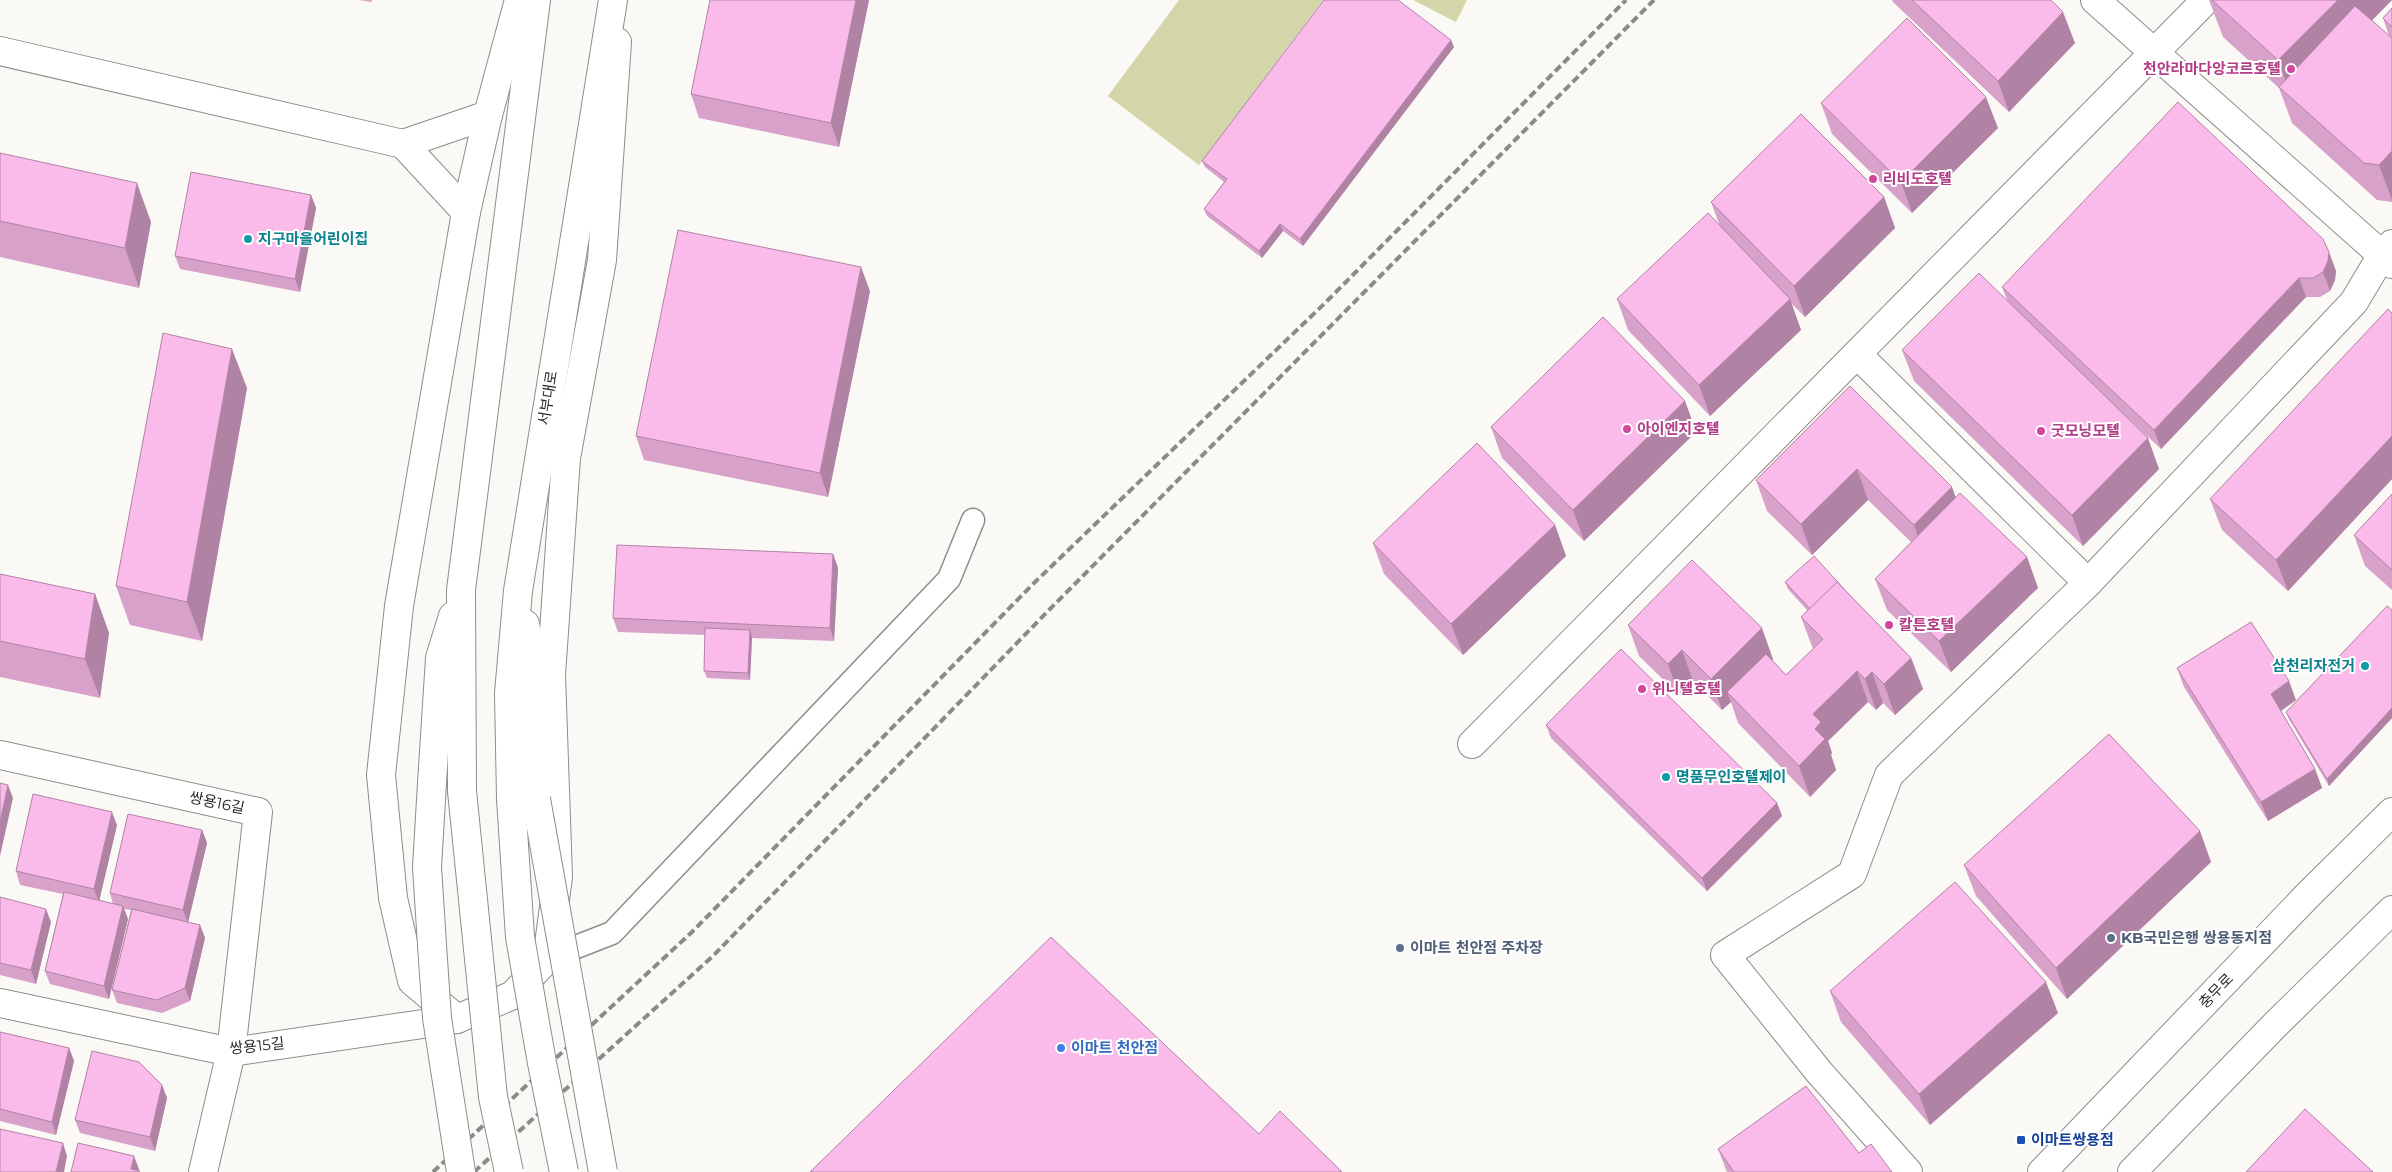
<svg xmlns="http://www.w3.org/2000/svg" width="2392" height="1172" viewBox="0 0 2392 1172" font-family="Montserrat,'Noto Sans KR',sans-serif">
  <rect width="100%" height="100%" fill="#faf9f6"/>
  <!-- park -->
  <g fill="#d2d6a9">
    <polygon points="1179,0 1323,0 1199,165 1108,96"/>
    <polygon points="1413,0 1467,0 1456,22"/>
  </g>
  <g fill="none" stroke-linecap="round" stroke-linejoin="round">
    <!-- service casing -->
    <g stroke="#8f8d8b" stroke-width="25">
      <polyline id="service" points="548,958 612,933 949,579 973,520"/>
    </g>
    <!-- minor casing -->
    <g stroke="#8f8d8b" stroke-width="30">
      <g id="minor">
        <polyline points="2095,0 2392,264"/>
        <polyline points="0,51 403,144"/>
        <polyline points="466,212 403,144 488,115"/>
        <polyline points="1857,354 2088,583"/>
        <polyline points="1472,744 2206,0"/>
        <polyline points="0,755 258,812 231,1052 203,1172"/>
        <polyline points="0,1003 231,1052 457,1019"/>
        <polyline points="1908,1172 1819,1072 1725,955 1852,874 1889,775 2088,583 2354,302 2382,255 2392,244"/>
      </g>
    </g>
    <!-- tertiary casing -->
    <g stroke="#8f8d8b" stroke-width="30">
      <polyline id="tertiary" points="519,0 488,115 466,212 399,606 381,775 393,898 412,981 457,1019 513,995 547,959 558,877 551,675 566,458 602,260 617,42"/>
    </g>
    <!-- secondary casing -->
    <g stroke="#8f8d8b" stroke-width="30">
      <g id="secondary">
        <polyline points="525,624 535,680 536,799"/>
        <polyline points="432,783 440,658 453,616"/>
        <polyline points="462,791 461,590 536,0"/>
        <polyline points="511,799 509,693 518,591 613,0"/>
        <polyline points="2042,1172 2307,896 2392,812"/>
        <polyline points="2132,1172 2274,1026 2392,910"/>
      </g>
    </g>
    <!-- service -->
    <use href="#service" stroke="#fff" stroke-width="22"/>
    <!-- minor -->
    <use href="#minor" stroke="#fff" stroke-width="28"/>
    <!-- tertiary -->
    <use href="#tertiary" stroke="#fff" stroke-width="28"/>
    <!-- secondary -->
    <use href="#secondary" stroke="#fff" stroke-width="28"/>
    <!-- rail -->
    <g stroke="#8b8a88" stroke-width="4" stroke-dasharray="8 4" stroke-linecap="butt">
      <polyline points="433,1172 692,932 1033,584 1325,303 1626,0"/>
      <polyline points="474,1172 713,956 1049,610 1654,0"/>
    </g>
    <!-- secondary-bridge casing -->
    <g stroke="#8f8d8b" stroke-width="30" stroke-linecap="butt">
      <g id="secondary-bridge">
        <polyline points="432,783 427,867 432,945 437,1018 461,1172"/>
        <polyline points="462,791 493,1097 509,1172"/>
        <polyline points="511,799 520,937 542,1063 564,1172"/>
        <polyline points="536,799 603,1172"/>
      </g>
    </g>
    <!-- secondary-bridge -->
    <use href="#secondary-bridge" stroke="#fff" stroke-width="28"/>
  </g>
  <!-- wall -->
  <g fill="#d8a1c9">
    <polygon points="359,0 372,0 371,2"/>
    <polygon points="869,0 839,147 699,118 691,94"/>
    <polygon points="1892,0 2051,0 2075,43 2009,112 1893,2"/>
    <polygon points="2209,0 2392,0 2372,20 2389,36 2383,18 2392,8 2392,202 2377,200 2292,123 2279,88 2223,37"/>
    <polygon points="1454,47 1303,246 1283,231 1262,258 1207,216 1204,209 1224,182 1205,167 1202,161"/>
    <polygon points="1821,103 1998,128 1912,213 1832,134"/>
    <polygon points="0,153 151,222 139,288 0,257"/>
    <polygon points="311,195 316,208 300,292 180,269 175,256"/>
    <polygon points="1884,197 1895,228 1805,317 1791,303 1801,330 1710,416 1628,330 1617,299 1719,224 1711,202"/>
    <polygon points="2336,271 2335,280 2330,291 2320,297 2306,297 2161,449 2132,422 2159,469 2083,546 1914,381 1902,350 2007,300 2002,287"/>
    <polygon points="870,291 828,497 644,460 636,436"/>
    <polygon points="2392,313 2392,479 2288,591 2222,530 2210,499"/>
    <polygon points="1850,386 1952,487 1955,497 2027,557 2038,588 1951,672 1887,610 1875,579 1911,542 1868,500 1812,555 1767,511 1756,480"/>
    <polygon points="247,388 202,641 130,625 116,586"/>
    <polygon points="1685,401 1696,432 1584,541 1502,458 1491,427"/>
    <polygon points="2392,494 2392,590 2365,566 2354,535"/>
    <polygon points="1555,525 1566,556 1463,655 1384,574 1373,543"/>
    <polygon points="833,554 838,568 834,641 752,638 750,680 707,678 704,671 705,635 618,632 613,618"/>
    <polygon points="0,574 95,594 109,633 100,698 0,677"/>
    <polygon points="1785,582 1846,591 1911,658 1923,689 1895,715 1883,703 1876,710 1868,702 1828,741 1832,753 1831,755 1836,770 1810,797 1738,723 1731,702 1722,710 1693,681 1679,695 1639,656 1628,625 1773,659 1772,660 1786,675 1813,649 1801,617 1808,611 1788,589"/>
    <polygon points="2392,610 2392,718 2329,786 2289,719 2286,712"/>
    <polygon points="2177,668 2296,700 2281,711 2315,769 2322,788 2268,821 2184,687"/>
    <polygon points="1546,725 1777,803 1782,816 1707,891 1551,738"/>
    <polygon points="117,825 99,900 113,904 110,893 202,830 207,843 188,922 200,925 205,938 190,1001 162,1013 117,1003 112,990 131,910 124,909 128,919 109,999 50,984 45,971 63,894 20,885 16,871"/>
    <polygon points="2211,862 2067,999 1976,896 1964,865"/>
    <polygon points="0,897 51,922 36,984 0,975"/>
    <polygon points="1830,991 2058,1013 1930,1125 1841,1022"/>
    <polygon points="0,1032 69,1048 74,1061 56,1135 0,1121"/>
    <polygon points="162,1085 167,1098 155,1151 80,1133 75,1120"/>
    <polygon points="1718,1149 1859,1153 1892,1172 1727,1172"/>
  </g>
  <!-- shaded-wall -->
  <g fill="#b083a4">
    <polygon points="856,0 869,0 839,147 831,123"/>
    <polygon points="2338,0 2392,0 2294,100 2292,99 2278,60"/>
    <polygon points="2063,12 2075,43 2009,112 1998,81"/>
    <polygon points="1451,40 1454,47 1303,246 1300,239"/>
    <polygon points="1986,97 1998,128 1912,213 1901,182"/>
    <polygon points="2392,151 2392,200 2379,165"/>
    <polygon points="137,183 151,222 139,288 125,248"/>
    <polygon points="311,195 316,208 300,292 295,279"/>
    <polygon points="1884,197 1895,228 1805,317 1794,286"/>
    <polygon points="1280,224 1283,231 1262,258 1259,251"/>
    <polygon points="2329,252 2336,271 2335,280 2330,291 2323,272"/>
    <polygon points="861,267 870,291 828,497 820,473"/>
    <polygon points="2299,278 2306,297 2161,449 2154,430"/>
    <polygon points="1790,299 1801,330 1710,416 1699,385"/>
    <polygon points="232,349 247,388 202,641 187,602"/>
    <polygon points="1685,401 1696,432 1584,541 1573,510"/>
    <polygon points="2392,436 2392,479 2288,591 2276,560"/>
    <polygon points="2148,438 2159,469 2083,546 2072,515"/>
    <polygon points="1857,469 1868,500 1812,555 1801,524"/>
    <polygon points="1952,487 1963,518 1925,556 1914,525"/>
    <polygon points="1555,525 1566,556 1463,655 1451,624"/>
    <polygon points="833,554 838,568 834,641 830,628"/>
    <polygon points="2027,557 2038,588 1951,672 1939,641"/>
    <polygon points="95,594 109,633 100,698 85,659"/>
    <polygon points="1762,628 1773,659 1734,699 1727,692 1731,702 1722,710 1711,679"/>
    <polygon points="750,630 752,637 750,680 748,673"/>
    <polygon points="1682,650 1693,681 1679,695 1668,664"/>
    <polygon points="1911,658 1923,689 1895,715 1884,684"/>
    <polygon points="1857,671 1868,702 1828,741 1832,753 1831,755 1836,770 1810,797 1799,766 1815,729 1813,714"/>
    <polygon points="1872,672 1883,703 1876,710 1865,679"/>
    <polygon points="2289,681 2296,700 2278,713 2271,694"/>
    <polygon points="2392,708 2392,718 2329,786 2327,779"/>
    <polygon points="2315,769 2322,788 2268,821 2261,802"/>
    <polygon points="8,785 13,798 0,856 0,822"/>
    <polygon points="1777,803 1782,816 1707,891 1702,878"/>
    <polygon points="112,812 117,825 99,902 94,889"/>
    <polygon points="202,830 207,843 188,923 183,910"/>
    <polygon points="2200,831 2211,862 2067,999 2056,968"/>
    <polygon points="123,906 128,919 109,999 104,986"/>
    <polygon points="46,909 51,922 36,984 31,970"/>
    <polygon points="200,925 205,938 190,1001 185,988"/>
    <polygon points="2046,982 2058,1013 1930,1125 1919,1094"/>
    <polygon points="69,1048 74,1061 56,1135 52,1122"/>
    <polygon points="162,1085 167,1098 155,1151 150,1137"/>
    <polygon points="63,1143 67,1156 64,1172 56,1172"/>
    <polygon points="134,1156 139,1169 138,1172 131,1169"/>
  </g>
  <!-- building -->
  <g fill="#fbbbea" stroke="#b083a4">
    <polygon points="710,0 856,0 831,123 691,94"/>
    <polygon points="1324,0 1398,0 1451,40 1300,239 1280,224 1259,251 1204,209 1227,179 1202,161"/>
    <polygon points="1912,0 2051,0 2063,12 1998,81"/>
    <polygon points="2212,0 2338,0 2278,60"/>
    <polygon points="2355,6 2392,38 2392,151 2379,165 2364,163 2279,87"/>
    <polygon points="2392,8 2392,27 2383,18"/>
    <polygon points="1907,18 1986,97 1901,182 1821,103"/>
    <polygon points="2178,102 2323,239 2329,252 2328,261 2323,272 2313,278 2299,278 2154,430 2002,287"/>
    <polygon points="1801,114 1884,197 1794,286 1711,202"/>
    <polygon points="0,153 137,183 125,248 0,221"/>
    <polygon points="191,172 311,195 295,279 175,256"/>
    <polygon points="1708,213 1790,299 1699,385 1617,299"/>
    <polygon points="678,230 861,267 820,473 636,436"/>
    <polygon points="1979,273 2148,438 2072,515 1902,350"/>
    <polygon points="2388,309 2392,313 2392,436 2276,560 2210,499"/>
    <polygon points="1603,317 1685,401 1573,510 1491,427"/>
    <polygon points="163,333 232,349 187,602 116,586"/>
    <polygon points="1850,386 1952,487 1914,525 1857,469 1801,524 1756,480"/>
    <polygon points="1477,443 1555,525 1451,624 1373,543"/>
    <polygon points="1960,493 2027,557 1939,641 1875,579"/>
    <polygon points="2392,494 2392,570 2354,535"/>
    <polygon points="617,545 833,554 830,628 613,618"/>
    <polygon points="1814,556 1845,590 1837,582 1810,609 1785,582"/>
    <polygon points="1692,560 1762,628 1711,679 1682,650 1668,664 1628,625"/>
    <polygon points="0,574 95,594 85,659 0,641"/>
    <polygon points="1837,582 1911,658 1884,684 1872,672 1865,679 1857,671 1813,714 1821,722 1815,729 1825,739 1799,766 1727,692 1766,654 1786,675 1823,639 1801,617"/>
    <polygon points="2387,606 2392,610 2392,708 2327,779 2286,712"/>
    <polygon points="2251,622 2289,681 2271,694 2315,769 2261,802 2177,668"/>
    <polygon points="705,628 750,630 748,673 704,671"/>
    <polygon points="1621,649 1777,803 1702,878 1546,725"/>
    <polygon points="2109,734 2200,831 2056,968 1964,865"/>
    <polygon points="0,783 8,785 0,822"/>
    <polygon points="33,794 112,812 94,889 16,871"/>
    <polygon points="128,814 202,830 183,910 110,893"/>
    <polygon points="1955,882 2046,982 1919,1094 1830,991"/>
    <polygon points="64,892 123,906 104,986 45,971"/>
    <polygon points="0,897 46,909 31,970 0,963"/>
    <polygon points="132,909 200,925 185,988 157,1000 112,990"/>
    <polygon points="1051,937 1259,1134 1280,1111 1342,1172 810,1172"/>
    <polygon points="0,1032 69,1048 52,1122 0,1109"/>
    <polygon points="92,1051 139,1062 162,1085 150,1137 75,1120"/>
    <polygon points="1806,1086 1859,1153 1871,1144 1892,1172 1734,1172 1718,1149"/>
    <polygon points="2305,1109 2373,1172 2246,1172"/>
    <polygon points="0,1129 63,1143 56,1172 0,1172"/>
    <polygon points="78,1143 134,1156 131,1169 140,1171 139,1172 71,1172"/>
  </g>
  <!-- markers -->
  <g fill="#d1479c" stroke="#fff" stroke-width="2">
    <circle cx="2291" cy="69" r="5"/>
    <circle cx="1873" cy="179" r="5"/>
    <circle cx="1627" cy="429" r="5"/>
    <circle cx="2041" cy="431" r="5"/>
    <circle cx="1889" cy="625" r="5"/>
    <circle cx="1642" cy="689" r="5"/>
  </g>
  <g fill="#0f9aa8" stroke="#fff" stroke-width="2">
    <circle cx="248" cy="239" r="5"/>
    <circle cx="2365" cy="666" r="5"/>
    <circle cx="1666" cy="777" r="5"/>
  </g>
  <g fill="#5c6f8a" stroke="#fff" stroke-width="2">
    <circle cx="2111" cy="938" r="5"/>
    <circle cx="1400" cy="948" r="5"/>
  </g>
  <circle fill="#3f7fe0" stroke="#fff" stroke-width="2" cx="1061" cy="1048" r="5"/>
  <rect fill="#1a4fb4" stroke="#fff" stroke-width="2" x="2016" y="1135" width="10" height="10" rx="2.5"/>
  <g text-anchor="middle" stroke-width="4" stroke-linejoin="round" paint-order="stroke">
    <!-- hotel labels -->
    <g font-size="15" font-weight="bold" fill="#b23c85" stroke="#fff" text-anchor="start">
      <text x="2281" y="74" text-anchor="end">천안라마다앙코르호텔</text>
      <text x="1883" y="184">리비도호텔</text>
      <text x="1637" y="434">아이엔지호텔</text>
      <text x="2051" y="436">굿모닝모텔</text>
      <text x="1899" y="630">칼튼호텔</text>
      <text x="1652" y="694">위니텔호텔</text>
    </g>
    <!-- culture labels -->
    <g font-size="15" font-weight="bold" fill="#0d838f" stroke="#fff" text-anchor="start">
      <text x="258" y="244">지구마을어린이집</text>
      <text x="2355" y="671" text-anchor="end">삼천리자전거</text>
      <text x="1676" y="782">명품무인호텔제이</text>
    </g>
    <!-- street labels -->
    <g font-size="15" fill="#2c2b2a" stroke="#fff">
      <text transform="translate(548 398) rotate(-81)" y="5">서부대로</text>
      <text transform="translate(217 803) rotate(12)" y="5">쌍용16길</text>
      <text transform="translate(2216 991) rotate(-46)" y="5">충무로</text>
      <text transform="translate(257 1046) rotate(-6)" y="5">쌍용15길</text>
    </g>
    <!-- service labels -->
    <g font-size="15" font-weight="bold" fill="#4e5e75" stroke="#fff" text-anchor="start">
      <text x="2121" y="943">KB국민은행 쌍용동지점</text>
      <text x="1410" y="953">이마트 천안점 주차장</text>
    </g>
    <!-- shop labels -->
    <g font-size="15" font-weight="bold" fill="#366cbe" stroke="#fff" text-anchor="start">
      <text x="1071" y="1053">이마트 천안점</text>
    </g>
    <!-- transit labels -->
    <g font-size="15" font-weight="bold" fill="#164399" stroke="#fff" text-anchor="start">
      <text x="2031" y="1145">이마트쌍용점</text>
    </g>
  </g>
</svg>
